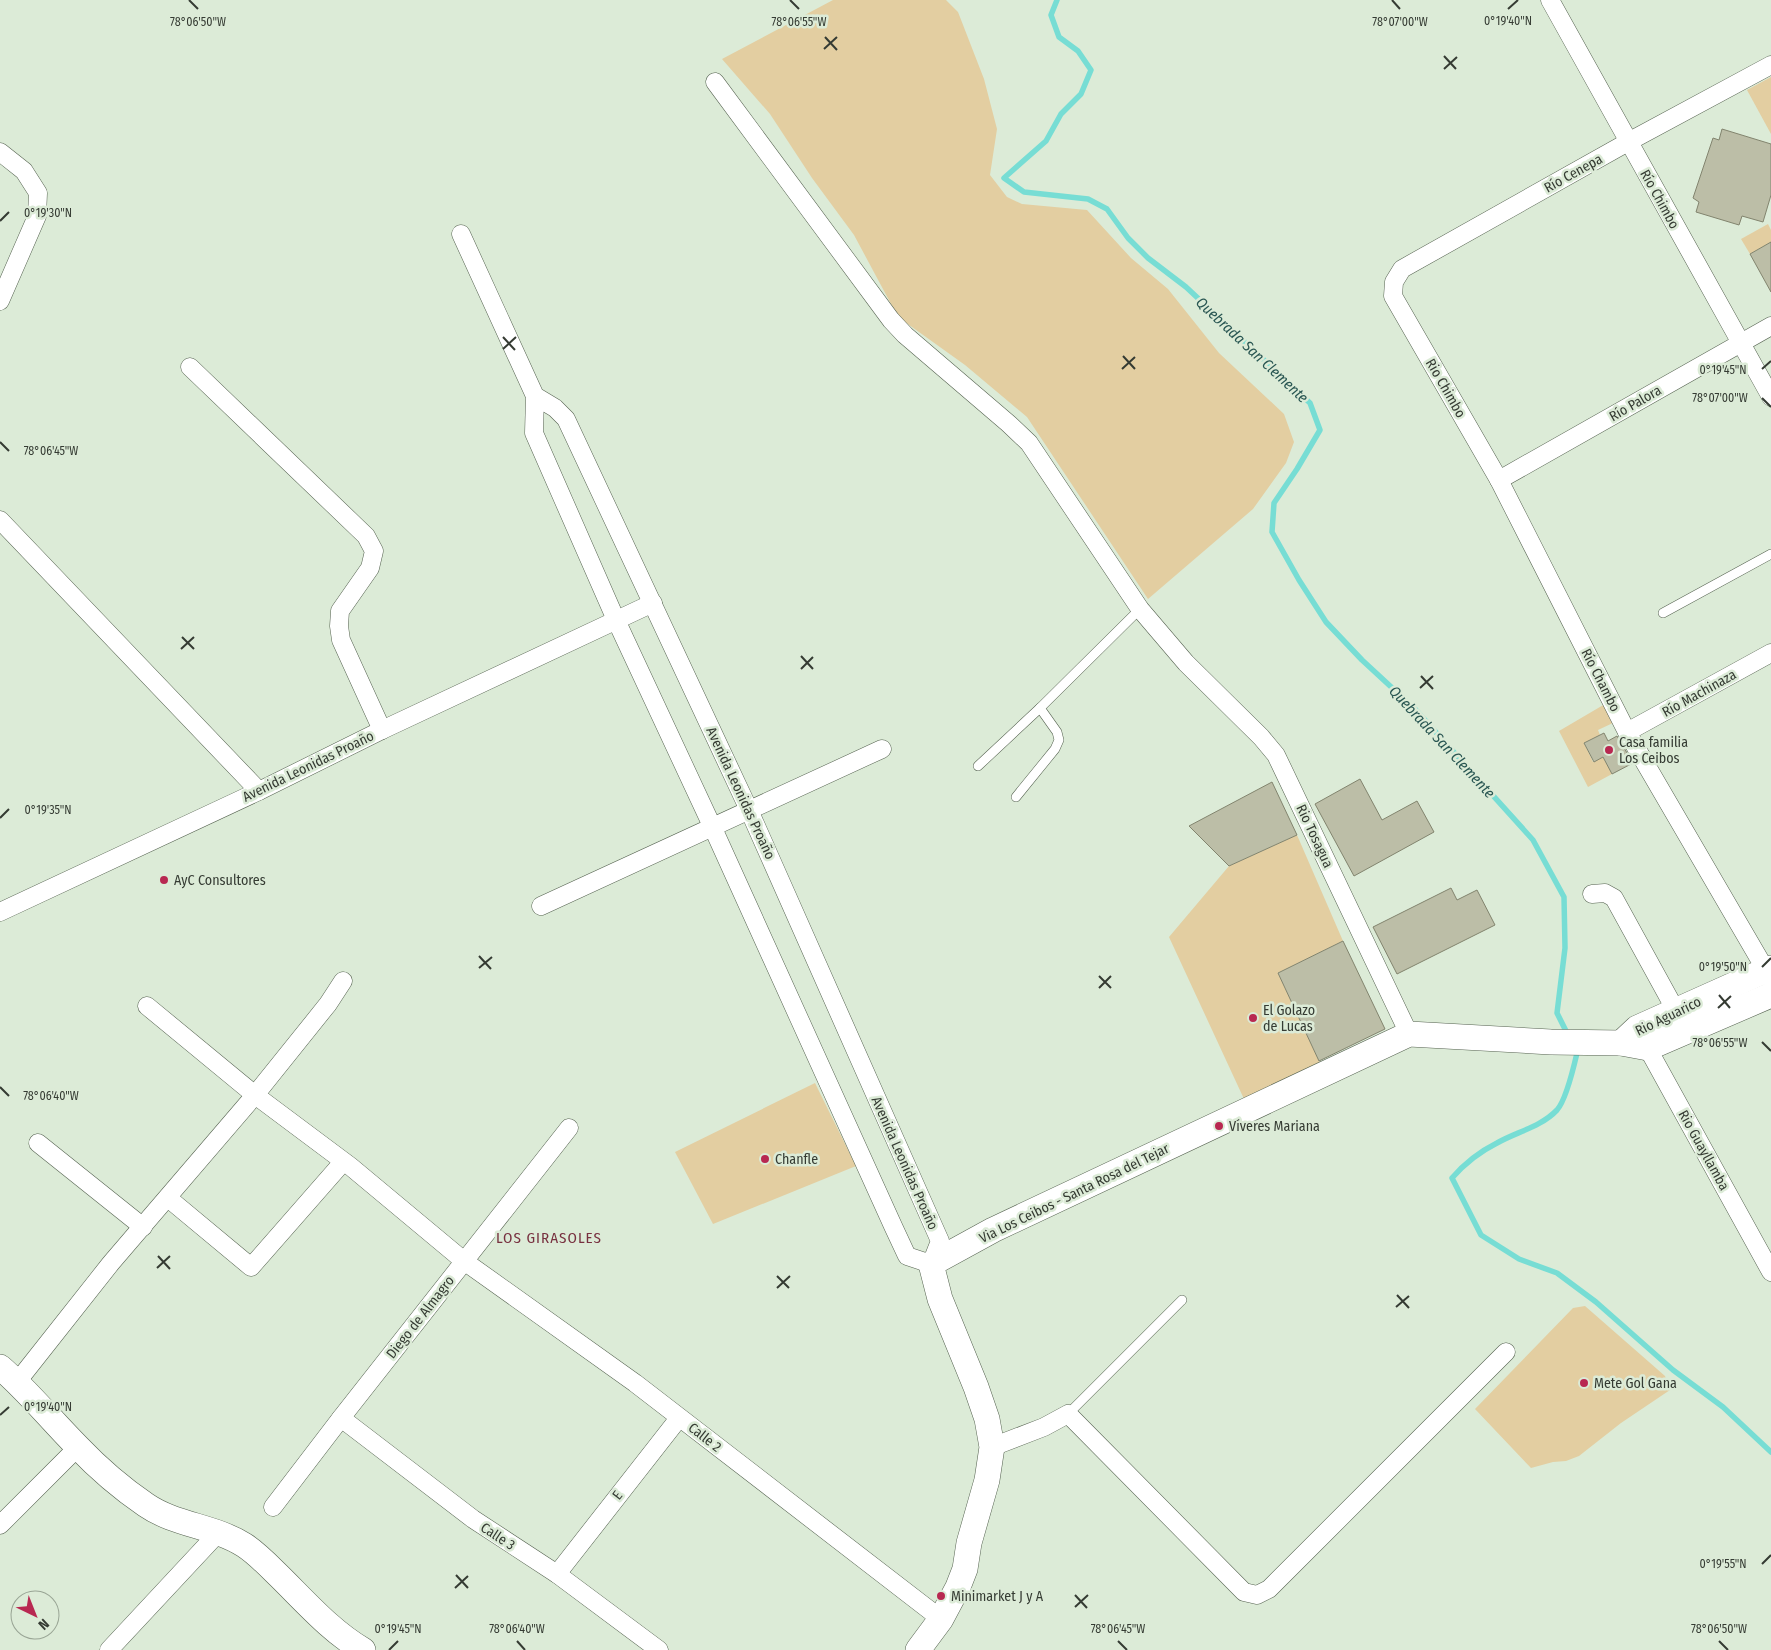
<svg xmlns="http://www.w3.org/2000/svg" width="1771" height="1650" viewBox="0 0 1771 1650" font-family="'Fira Sans Condensed',sans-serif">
  <rect width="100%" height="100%" fill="#dcebd7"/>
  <!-- green -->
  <g fill="#e3cea1">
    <polygon points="833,0 946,0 958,12 984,79 997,129 990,175 1007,197 1022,204 1087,210 1131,258 1168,289 1219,353 1284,414 1294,442 1286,463 1253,509 1148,599 1027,417 965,365 898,317 854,235 812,178 770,114 722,59"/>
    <polygon points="1771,77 1771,134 1747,90"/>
    <polygon points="1768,224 1771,230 1771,242 1750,254 1741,239"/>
    <polygon points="1605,704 1615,722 1598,730 1600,735 1584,743 1593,762 1603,757 1612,774 1588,787 1559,731"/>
    <polygon points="1297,835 1343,941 1278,973 1320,1063 1244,1099 1169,937 1229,866"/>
    <polygon points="815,1083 856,1166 713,1224 675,1152"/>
    <polygon points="1585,1306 1665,1376 1670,1390 1621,1423 1579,1456 1566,1461 1553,1462 1531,1468 1475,1409 1573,1308"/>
  </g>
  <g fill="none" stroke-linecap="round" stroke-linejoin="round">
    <!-- stream -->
    <g stroke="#77ddd4" stroke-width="5.5">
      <polyline points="1057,0 1051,15 1059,37 1078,51 1091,70 1081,94 1061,114 1046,141 1004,178 1024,192 1088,199 1107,209 1128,238 1148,258 1186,287 1310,403 1320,430 1297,469 1274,503 1272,532 1299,580 1326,622 1362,660 1415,709 1533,840 1564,897 1565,948 1557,1013 1568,1035"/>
      <path d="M1576,1050L1577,1053C1574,1066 1566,1100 1557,1110C1541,1127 1516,1132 1497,1143C1479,1152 1465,1163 1452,1178L1481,1235L1519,1259L1557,1273L1596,1302L1673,1370L1723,1407L1771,1452"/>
    </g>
  </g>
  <!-- building -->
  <g fill="#bcbea7" stroke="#82846e">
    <polygon points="1722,129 1771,144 1771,195 1763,222 1742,216 1739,225 1696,212 1699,202 1693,198 1713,138 1719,140"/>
    <polygon points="1771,242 1771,292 1750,254"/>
    <polygon points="1604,733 1608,741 1617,736 1633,763 1612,774 1603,757 1594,762 1584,743"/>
    <polygon points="1360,779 1382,820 1417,801 1434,832 1354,876 1315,804"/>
    <polygon points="1272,782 1297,835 1229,866 1189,826"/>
    <polygon points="1451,888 1457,900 1477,890 1495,925 1397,974 1373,927"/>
    <polygon points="1343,941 1385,1029 1319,1061 1278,973"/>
  </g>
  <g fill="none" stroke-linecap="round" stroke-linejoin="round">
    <!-- lane casing -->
    <g stroke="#566351" stroke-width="10">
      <g id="lane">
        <polyline points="1663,613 1771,554"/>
        <polyline points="978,766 1040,708"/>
        <polyline points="1016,797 1055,749 1059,740 1057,732 1040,708 1140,609"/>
        <polyline points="1068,1414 1182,1300"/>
      </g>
    </g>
    <!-- street casing -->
    <g stroke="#566351" stroke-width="19">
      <g id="street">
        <polyline points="1550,0 1771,397"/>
        <polyline points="715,82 891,320 905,335 1009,424 1029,443 1140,609 1186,663 1261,737 1276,755 1409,1034"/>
        <polyline points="0,152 24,171 38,193 37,216 0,301"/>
        <polyline points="461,234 535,396 534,433 616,620 712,826 893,1226 907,1256 931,1264 940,1241 749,810 566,419 555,408 535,396"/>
        <polyline points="190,367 366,536 374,551 370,568 340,611 339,626 341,640 382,730"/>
        <polyline points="1499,480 1771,326"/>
        <polyline points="0,520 259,791"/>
        <polyline points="1627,732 1771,653"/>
        <polyline points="1592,894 1605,893 1614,898 1681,1020"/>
        <polyline points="541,906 882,749"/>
        <polyline points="0,912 259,791 382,730 653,603"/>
        <polyline points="1771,979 1627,732 1499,480 1393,296 1394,282 1402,269 1628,142 1771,65"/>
        <polyline points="147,1006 255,1095 350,1166 464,1261 635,1383 941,1619"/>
        <polyline points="1642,1038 1771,1272"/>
        <polyline points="38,1143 143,1227"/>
        <polyline points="168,1198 251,1267 343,1162"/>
        <polyline points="17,1382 111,1263 255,1095 328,1004 343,981"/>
        <polyline points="341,1418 473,1519 557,1574 659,1650"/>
        <polyline points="992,1447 1044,1427 1068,1414 1244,1592 1257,1595 1269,1589 1506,1352"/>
        <polyline points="273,1507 341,1418 569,1128"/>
        <polyline points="0,1525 78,1447"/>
        <polyline points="557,1574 679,1418"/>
        <polyline points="109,1650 219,1532"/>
      </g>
    </g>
    <!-- secondary casing -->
    <g stroke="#566351" stroke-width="26">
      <g id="secondary">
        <polyline points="1621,1043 1637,1028 1771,968"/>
        <path d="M0,1367C28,1391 51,1420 77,1446C97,1467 121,1488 146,1505C175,1525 214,1526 244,1545C255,1552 266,1563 275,1572C303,1599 330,1631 363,1650"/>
        <polyline points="918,1650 941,1619 958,1587 965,1569 969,1543 987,1480 992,1447 987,1419 976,1387 940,1299 931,1264 993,1230 1409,1034 1551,1042 1621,1043 1648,1048 1771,995"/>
      </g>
    </g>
    <!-- lane -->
    <use href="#lane" stroke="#fff" stroke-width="9"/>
    <!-- street -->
    <use href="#street" stroke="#fff" stroke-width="18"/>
    <!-- secondary -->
    <use href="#secondary" stroke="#fff" stroke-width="25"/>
  </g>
  <!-- ticks -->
  <path fill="none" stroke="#353b33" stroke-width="2" d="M189,0L198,9M790,0L799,9M1392,0L1400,9M1508,9L1518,0M825,37L837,50M824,49L837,37M1444,56L1456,69M1444,69L1457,57M0,221L9,212M503,337L515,350M503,349L516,337M1123,356L1135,369M1122,369L1135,357M1762,369L1771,361M1762,398L1771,407M0,442L9,451M182,637L194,649M181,649L194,637M801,656L813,669M801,669L813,657M1421,676L1433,689M1420,688L1433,676M0,818L9,809M479,956L491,969M1762,967L1771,958M479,968L492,957M1099,976L1111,988M1099,988L1111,976M1719,995L1730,1008M1718,1008L1731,996M1762,1042L1771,1051M0,1087L9,1096M158,1256L170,1269M157,1268L170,1256M777,1276L789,1288M777,1288L790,1276M1397,1295L1409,1308M1396,1307L1409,1296M0,1415L9,1407M1762,1564L1771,1555M456,1575L468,1588M455,1588L468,1576M1075,1595L1087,1608M1075,1607L1088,1595M517,1641L525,1650M1118,1641L1127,1650M1719,1641L1728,1650M389,1650L398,1641"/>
  <!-- markers -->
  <g fill="#b82851" stroke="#dcebd7" stroke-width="2">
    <circle cx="1609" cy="750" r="5"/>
    <circle cx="164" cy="880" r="5"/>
    <circle cx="1253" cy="1018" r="5"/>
    <circle cx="1219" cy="1126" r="5"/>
    <circle cx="765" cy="1159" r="5"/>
    <circle cx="1584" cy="1383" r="5"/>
    <circle cx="941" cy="1596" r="5"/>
  </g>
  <g text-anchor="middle" stroke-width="5" stroke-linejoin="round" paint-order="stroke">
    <!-- street labels -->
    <g font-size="14" fill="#353b33" stroke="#dcebd7">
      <text transform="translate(1573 173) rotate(-29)" y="5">Río Cenepa</text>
      <text transform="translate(1660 199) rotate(61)" y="5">Río Chimbo</text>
      <text transform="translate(1446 388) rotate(60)" y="5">Rio Chimbo</text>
      <text transform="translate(1635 403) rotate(-30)" y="5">Río Palora</text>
      <text transform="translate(1601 680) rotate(63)" y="5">Río Chambo</text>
      <text transform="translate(1699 693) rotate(-29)" y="5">Río Machinaza</text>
      <text transform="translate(308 766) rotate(-26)" y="5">Avenida Leonidas Proaño</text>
      <text transform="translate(741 793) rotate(65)" y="5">Avenida Leonidas Proaño</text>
      <text transform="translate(1315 836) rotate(65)" y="5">Rio Tosagua</text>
      <text transform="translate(1668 1016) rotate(-26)" y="5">Rio Aguarico</text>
      <text transform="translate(1704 1150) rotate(61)" y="5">Rio Guayllamba</text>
      <text transform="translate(905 1163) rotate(66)" y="5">Avenida Leonidas Proaño</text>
      <text transform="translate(1074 1193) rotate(-26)" y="5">Via Los Ceibos - Santa Rosa del Tejar</text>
      <text transform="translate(420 1317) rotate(-52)" y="5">Diego de Almagro</text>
      <text transform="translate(705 1437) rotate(38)" y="5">Calle 2</text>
      <text transform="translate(617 1495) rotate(-52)" y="5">E</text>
      <text transform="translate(498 1536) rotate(33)" y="5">Calle 3</text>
    </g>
    <!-- poi labels -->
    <g font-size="14" fill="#353b33" stroke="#dcebd7" text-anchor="start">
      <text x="1619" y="747">Casa familia<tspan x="1619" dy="16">Los Ceibos</tspan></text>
      <text x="174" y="885">AyC Consultores</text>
      <text x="1263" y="1015">El Golazo<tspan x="1263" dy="16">de Lucas</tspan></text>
      <text x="1229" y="1131">Víveres Mariana</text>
      <text x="775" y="1164">Chanfle</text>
      <text x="1594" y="1388">Mete Gol Gana</text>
      <text x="951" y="1601">Minimarket J y A</text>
    </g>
    <!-- water labels -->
    <g font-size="15" font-style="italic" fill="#295652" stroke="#dcebd7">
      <text transform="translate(1252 350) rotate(43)" y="5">Quebrada San Clemente</text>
      <text transform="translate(1442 742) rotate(47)" y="5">Quebrada San Clemente</text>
    </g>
    <!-- neighbourhood labels -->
    <g font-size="15" letter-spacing="1" fill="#77303f" stroke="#dcebd7">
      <text x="549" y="1243">LOS GIRASOLES</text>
    </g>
  </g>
  <g font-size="12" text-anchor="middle" fill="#353b33" stroke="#dcebd7" stroke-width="5" stroke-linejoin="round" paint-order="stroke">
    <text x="1508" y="25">0°19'40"N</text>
    <text x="198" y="26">78°06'50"W</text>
    <text x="799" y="26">78°06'55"W</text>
    <text x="1400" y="26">78°07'00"W</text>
    <text x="48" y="217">0°19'30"N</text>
    <text x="1723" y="374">0°19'45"N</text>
    <text x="1720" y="402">78°07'00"W</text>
    <text x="51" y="455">78°06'45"W</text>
    <text x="48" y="814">0°19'35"N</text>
    <text x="1723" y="971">0°19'50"N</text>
    <text x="1720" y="1047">78°06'55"W</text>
    <text x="51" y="1100">78°06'40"W</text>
    <text x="48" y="1411">0°19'40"N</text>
    <text x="1723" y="1568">0°19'55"N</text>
    <text x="517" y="1633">78°06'40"W</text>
    <text x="1118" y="1633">78°06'45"W</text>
    <text x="1719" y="1633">78°06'50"W</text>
    <text x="398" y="1633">0°19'45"N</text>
  </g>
  <!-- north arrow -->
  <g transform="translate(35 1615) rotate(137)"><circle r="24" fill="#dcebd7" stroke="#99a595"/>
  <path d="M0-4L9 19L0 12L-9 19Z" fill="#b82851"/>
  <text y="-8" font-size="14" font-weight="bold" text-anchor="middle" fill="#353b33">N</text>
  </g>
</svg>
